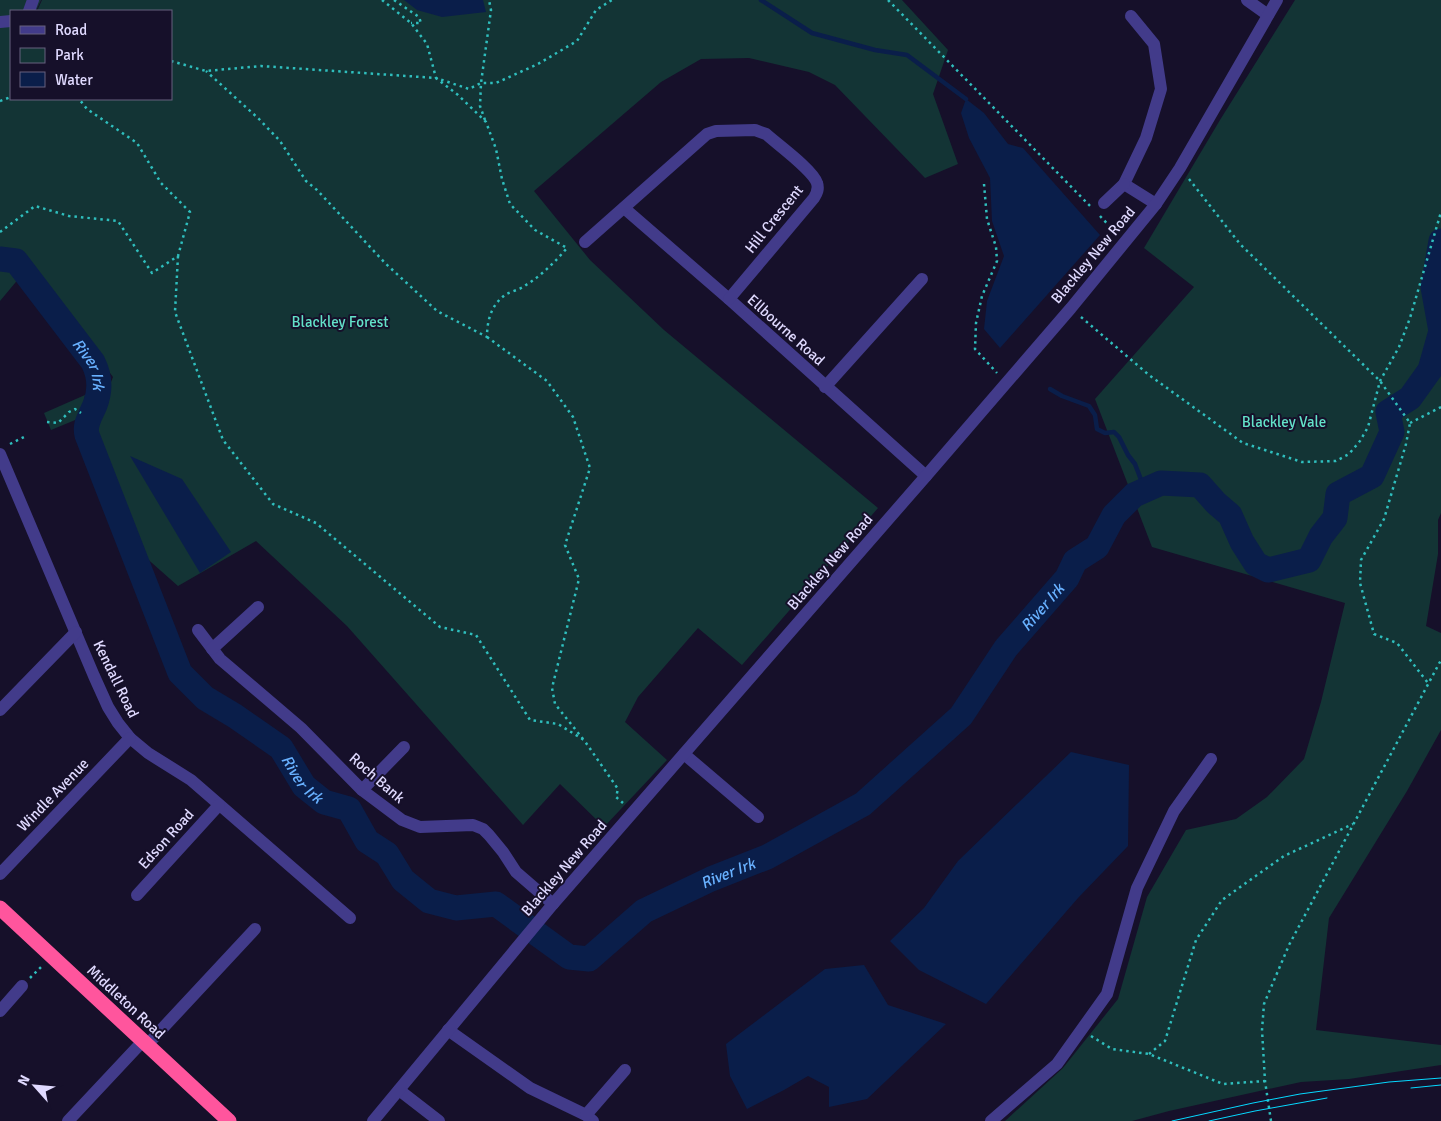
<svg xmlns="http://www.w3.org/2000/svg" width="1441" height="1121" viewBox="0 0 1441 1121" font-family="Signika,sans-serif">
  <rect width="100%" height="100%" fill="#16102a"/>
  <!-- green -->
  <g fill="#133435">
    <polygon points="0,0 41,0 36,11 11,11 11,99 171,99 171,11 37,11 42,0 902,0 948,50 933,94 958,164 925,178 835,85 809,72 749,58 701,59 661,82 534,191 590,260 664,330 878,508 742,665 698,628 638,697 625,722 667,760 604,827 560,784 523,825 347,626 256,541 178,586 143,555 116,490 93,427 113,377 30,265 0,301"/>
    <polygon points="1295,0 1441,0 1441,249 1430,290 1441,323 1441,513 1438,520 1438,554 1426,626 1441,633 1441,730 1407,791 1329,918 1316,1030 1441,1045 1441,1065 1349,1079 1301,1082 1169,1111 1132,1121 1005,1121 1063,1068 1118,999 1147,897 1186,830 1236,819 1267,797 1304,759 1321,702 1345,603 1152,547 1095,399 1194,287 1144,248 1220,120"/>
    <polygon points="85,395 80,418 51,430 44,413"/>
  </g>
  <!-- water -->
  <g fill="#0a1e4a">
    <polygon points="404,0 483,0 486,12 442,17 417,10"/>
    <polygon points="966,99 984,113 1008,144 1023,148 1100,235 1000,348 984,329 987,301 1004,256 992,221 990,178 969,138 961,113"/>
    <polygon points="130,456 182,479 231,552 200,573"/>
    <polygon points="1071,752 1129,765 1128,846 1078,898 986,1004 919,970 890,941 924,908 958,861"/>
    <polygon points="864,965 888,1005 946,1024 867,1099 829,1107 829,1087 808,1076 784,1090 747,1109 730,1076 726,1044 825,969"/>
  </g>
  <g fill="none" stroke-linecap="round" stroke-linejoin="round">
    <!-- stream -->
    <g stroke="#0a1e4a" stroke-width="4.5">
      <polyline points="761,0 812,33 875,50 907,55 966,99"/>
      <polyline points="1050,389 1062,396 1089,406 1095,415 1097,429 1105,433 1114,432 1119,437 1128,455 1135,464 1145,490"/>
    </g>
    <!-- river -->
    <path stroke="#0a1e4a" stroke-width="25" id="s1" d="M0,259L16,261L93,362C100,376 101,390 95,405C91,415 84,424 87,435L180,673L205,698L235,716L281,748L304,786L324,802L349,809L367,841L387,854L403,880L429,901L456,908L496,904L569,957L589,959L644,911L711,879L767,857L863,804L961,716L1006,648L1067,578L1075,561L1097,547L1114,515L1134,495L1161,483L1200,485L1216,503L1230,515L1242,542L1256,564L1268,570L1309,560L1321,536L1335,518L1338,494L1372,476L1392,432L1388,412L1410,398L1430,370L1441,331L1433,287L1441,241"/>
    <!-- path -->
    <g stroke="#2fbebd" stroke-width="2.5" stroke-dasharray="2.5 4" stroke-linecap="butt">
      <polyline points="382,0 411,23 427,44 436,78 469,89 481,83 496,83 538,64 577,41 596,10 612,0"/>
      <polyline points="394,0 419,17 421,23 411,23"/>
      <polyline points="888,0 1091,207"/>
      <path d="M171,61L206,71L261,66L436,78L458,95L486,122L496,149L502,179L510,204L535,230L567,248C555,262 542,275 526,285C520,290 511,291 505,295C491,305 487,321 487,337L437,311L385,263L317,190L306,181L280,141L259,119L206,71"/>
      <polyline points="0,101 11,97"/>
      <polyline points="485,120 480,106 481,83 491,10 489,0"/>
      <polyline points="1189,179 1240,244 1380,381 1410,423 1406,444 1384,519 1361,560 1360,583 1374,634 1397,643 1428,683"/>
      <polyline points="984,184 987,219 996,247 997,261 982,296 976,323 975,349 997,373"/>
      <polyline points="1100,216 1117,234"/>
      <polyline points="0,232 35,206 69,216 118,221 152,273 178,256 190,212 161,183 137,143 87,109 79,99"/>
      <polyline points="178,256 175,312 223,440 273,504 316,523 440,627 476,635 530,720 558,724 584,740 618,789 616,797 623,803"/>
      <polyline points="1081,317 1149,375 1243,443 1302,462 1336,461 1349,454 1360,441 1368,427 1380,381 1399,347 1410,318 1441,212"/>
      <polyline points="487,337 547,381 573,417 590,468 565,545 579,579 552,688 555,704 583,739"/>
      <polyline points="47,422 58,423 69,412 75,409 81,413"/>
      <polyline points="1410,423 1441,407"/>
      <polyline points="10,444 24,437"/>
      <polyline points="30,978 42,966"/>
      <polyline points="1091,1036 1112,1049 1149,1054 1223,1084 1265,1081"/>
      <polyline points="1149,1054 1165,1041 1196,940 1222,900 1284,856 1353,824"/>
      <polyline points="1271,1121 1265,1081 1262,1030 1264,1004 1289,945 1441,660"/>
    </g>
    <!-- minor -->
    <g stroke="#423b8a" stroke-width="12">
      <polyline points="1247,0 1268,15"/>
      <polyline points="29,11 33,0"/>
      <polyline points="1131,16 1154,44 1161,89 1146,138 1124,184 1156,204"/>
      <polyline points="0,22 11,21"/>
      <polyline points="1104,203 1124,184"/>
      <polyline points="624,208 729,299 926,476"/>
      <path d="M585,242L707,134L716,131L755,130L766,134C777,144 813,170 817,183C819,189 817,193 814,198L729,299"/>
      <polyline points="825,387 922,279"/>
      <polyline points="0,454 94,676 108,707 118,723 130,738 148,753 191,780 350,918"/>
      <polyline points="198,630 220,659 301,728 362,790 402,820 420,827 473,825 483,829 489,835 503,852 516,872 553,904"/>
      <polyline points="212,649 258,607"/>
      <polyline points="0,710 76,632"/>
      <polyline points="684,754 758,817"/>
      <polyline points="362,790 404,747"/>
      <polyline points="0,874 130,738"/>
      <polyline points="137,895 219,805"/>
      <polyline points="0,1011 22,986"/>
      <polyline points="448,1030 530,1088 586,1115 593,1121"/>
      <polyline points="147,1045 255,929"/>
      <polyline points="399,1090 439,1121"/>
      <polyline points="586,1115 625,1070"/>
      <polyline points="68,1121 143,1041"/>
      <polyline points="373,1121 553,904 926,476 1071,308 1156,204 1180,168 1277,0"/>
      <polyline points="991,1121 1057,1064 1107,994 1137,888 1174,811 1211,759"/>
    </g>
    <!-- highway -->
    <polyline stroke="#ff559d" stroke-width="15" points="0,908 229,1121"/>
    <!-- tram -->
    <g stroke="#06d9ff" stroke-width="1">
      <polyline points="1411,1088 1441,1085"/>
      <polyline points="1172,1121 1253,1103 1300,1094 1389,1082 1441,1078"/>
      <polyline points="1209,1121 1255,1111 1327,1098"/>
    </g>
  </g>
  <g text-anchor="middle" stroke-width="4" stroke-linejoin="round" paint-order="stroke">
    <!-- street labels -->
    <g font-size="15" fill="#e0daff" stroke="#16102a">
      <text transform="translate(774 219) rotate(-51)" y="5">Hill Crescent</text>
      <text transform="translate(1093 255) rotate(-50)" y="5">Blackley New Road</text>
      <text transform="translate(786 330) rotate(42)" y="5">Ellbourne Road</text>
      <text transform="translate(830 562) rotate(-49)" y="5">Blackley New Road</text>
      <text transform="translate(116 679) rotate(64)" y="5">Kendall Road</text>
      <text transform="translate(377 778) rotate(41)" y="5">Roch Bank</text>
      <text transform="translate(53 795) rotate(-46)" y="5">Windle Avenue</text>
      <text transform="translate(166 839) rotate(-48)" y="5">Edson Road</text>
      <text transform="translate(564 868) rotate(-49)" y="5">Blackley New Road</text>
      <text transform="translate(126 1002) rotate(43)" y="5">Middleton Road</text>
    </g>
    <!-- park labels -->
    <g font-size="15" fill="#63e2c9" stroke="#16102a">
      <text x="340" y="327">Blackley Forest</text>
      <text x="1284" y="427">Blackley Vale</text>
    </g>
    <!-- water labels -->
    <g font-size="16" font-style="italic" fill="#68b1ff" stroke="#16102a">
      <text dy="6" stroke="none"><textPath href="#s1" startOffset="144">River Irk</textPath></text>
      <text dy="6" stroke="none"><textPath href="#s1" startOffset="1585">River Irk</textPath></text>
      <text dy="6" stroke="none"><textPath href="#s1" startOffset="639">River Irk</textPath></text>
      <text dy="6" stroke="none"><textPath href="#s1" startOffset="1165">River Irk</textPath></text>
    </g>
  </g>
  <!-- legend -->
  <rect x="10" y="10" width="162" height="90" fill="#16102a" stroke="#67617f"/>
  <rect x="20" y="26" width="25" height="8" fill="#423b8a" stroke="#67617f"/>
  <text x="55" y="35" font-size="15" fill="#e0daff">Road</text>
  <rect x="20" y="48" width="25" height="15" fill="#133435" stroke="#67617f"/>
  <text x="55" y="60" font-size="15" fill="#e0daff">Park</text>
  <rect x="20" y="72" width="25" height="15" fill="#0a1e4a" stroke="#67617f"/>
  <text x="55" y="85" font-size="15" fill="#e0daff">Water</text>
  <!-- north arrow -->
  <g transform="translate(35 1086) rotate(297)" stroke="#16102a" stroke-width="4" paint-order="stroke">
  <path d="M0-4L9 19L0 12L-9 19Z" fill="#e0daff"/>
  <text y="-8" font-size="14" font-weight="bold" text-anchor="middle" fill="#e0daff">N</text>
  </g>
</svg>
